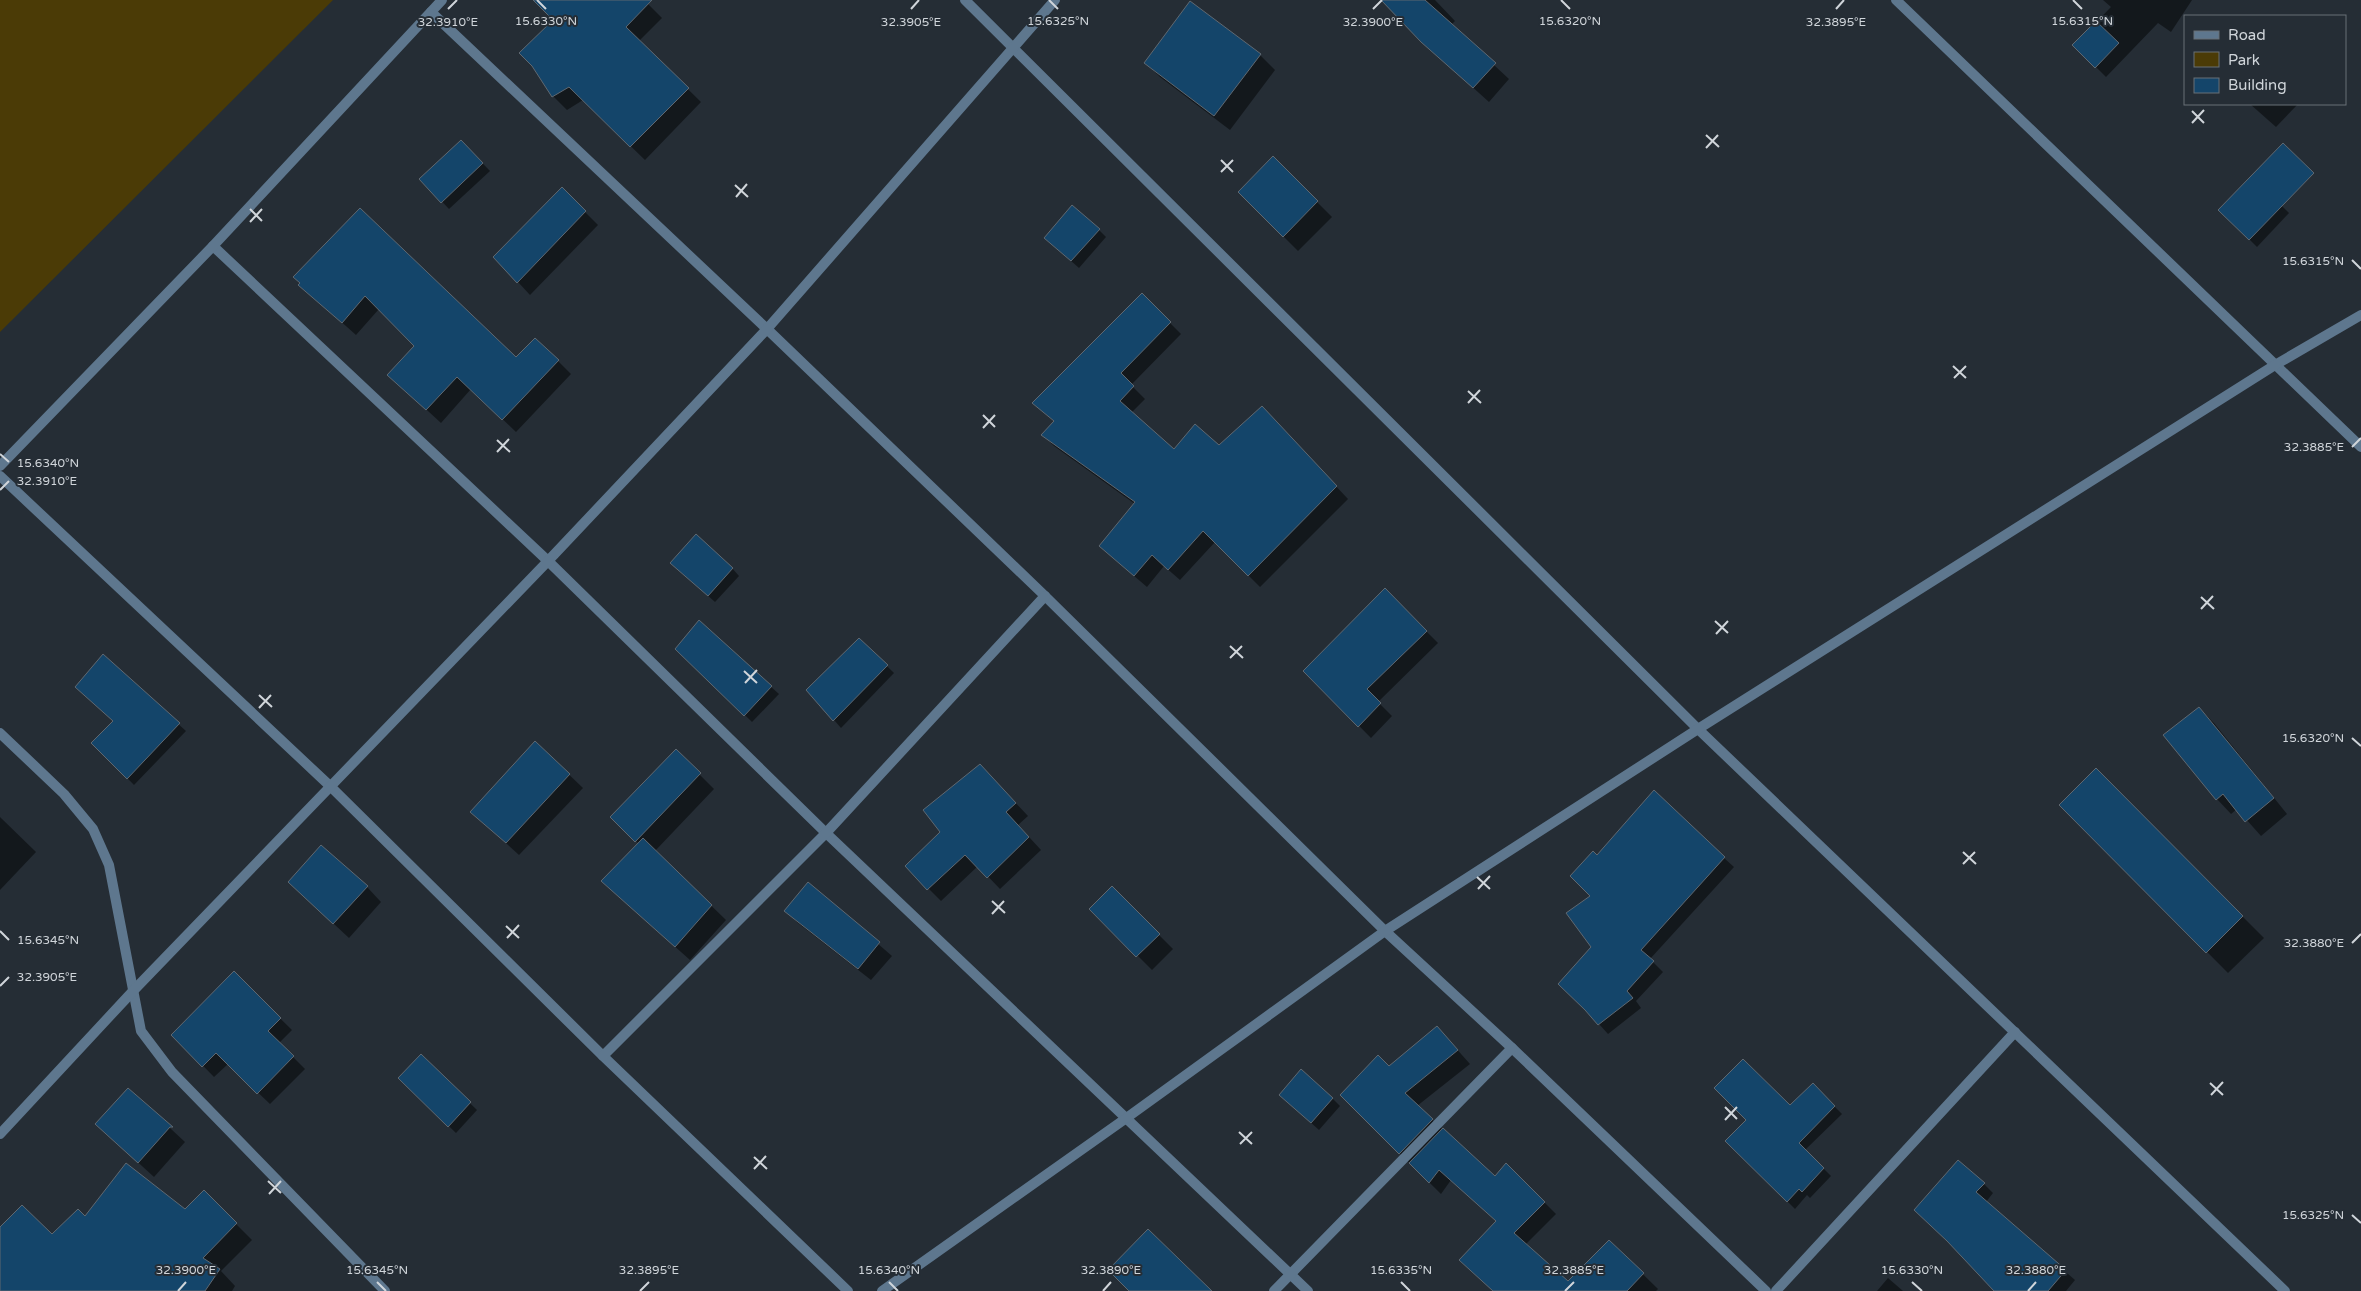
<svg xmlns="http://www.w3.org/2000/svg" width="2361" height="1291" viewBox="0 0 2361 1291" font-family="'Varela Round',sans-serif">
  <rect width="100%" height="100%" fill="#252d35"/>
  <!-- green -->
  <polygon fill="#4b3b06" points="0,0 333,0 0,332"/>
  <!-- shadow -->
  <g fill="#0007">
    <polygon points="535,0 644,0 662,18 639,41 701,102 645,160 583,100 567,110 553,96 555,20"/>
    <polygon points="1383,0 1435,0 1455,21 1451,25 1509,79 1489,102 1438,56"/>
    <polygon points="2103,0 2192,0 2171,32 2158,23 2106,77 2074,45 2111,7"/>
    <polygon points="1260,55 1275,70 1230,130 1160,77 1146,63"/>
    <polygon points="2250,104 2298,104 2276,127"/>
    <polygon points="461,141 490,171 449,209 421,179"/>
    <polygon points="1273,158 1332,217 1298,251 1239,192"/>
    <polygon points="2252,177 2289,213 2257,247 2220,210"/>
    <polygon points="562,189 598,225 530,295 518,282"/>
    <polygon points="360,210 516,359 558,361 571,374 516,432 471,389 441,423 403,388 415,346 379,309 356,335 300,285"/>
    <polygon points="1099,230 1106,237 1079,268 1053,245"/>
    <polygon points="1142,295 1181,334 1131,385 1145,399 1131,413 1174,451 1219,447 1273,419 1348,499 1260,587 1215,542 1180,580 1164,566 1147,587 1112,557 1135,504 1054,446 1043,435 1055,422 1034,403"/>
    <polygon points="732,568 739,576 715,602 679,570"/>
    <polygon points="1385,590 1438,643 1378,702 1392,716 1371,738 1305,671"/>
    <polygon points="699,622 779,694 752,722 677,649"/>
    <polygon points="859,639 894,673 841,728 808,690"/>
    <polygon points="103,656 186,731 134,785 93,743 115,722"/>
    <polygon points="2199,708 2214,723 2287,814 2261,836 2237,809 2231,814 2217,799"/>
    <polygon points="535,742 583,788 519,855 472,812"/>
    <polygon points="676,751 714,789 655,851 726,920 690,960 617,895 639,844 612,817"/>
    <polygon points="2096,770 2264,938 2228,973 2061,805"/>
    <polygon points="992,778 1028,816 1018,825 1041,850 1000,889 978,866 941,901 906,866 942,832"/>
    <polygon points="0,817 36,852 0,890"/>
    <polygon points="1597,857 1724,858 1734,867 1650,959 1663,972 1636,1001 1641,1008 1608,1034 1599,1024 1592,947 1592,896"/>
    <polygon points="808,883 892,956 871,980 798,923 786,911"/>
    <polygon points="367,887 381,902 349,938 304,896"/>
    <polygon points="1112,888 1173,949 1152,970 1091,909"/>
    <polygon points="234,973 292,1030 279,1043 305,1069 270,1104 228,1064 214,1077 173,1035"/>
    <polygon points="1437,1027 1470,1064 1417,1106 1495,1178 1507,1165 1556,1214 1525,1245 1576,1291 1494,1291 1497,1221 1451,1180 1441,1194 1341,1095 1389,1068"/>
    <polygon points="421,1056 477,1110 456,1133 399,1078"/>
    <polygon points="1813,1085 1842,1114 1805,1150 1831,1176 1810,1198 1807,1195 1795,1209 1727,1141 1748,1120 1790,1107"/>
    <polygon points="128,1089 185,1142 154,1177 96,1124"/>
    <polygon points="1332,1098 1340,1106 1319,1130 1288,1102"/>
    <polygon points="1984,1184 1993,1193 1986,1202 2075,1280 2066,1291 1995,1291 1954,1246 1925,1220"/>
    <polygon points="204,1192 252,1240 221,1271 235,1286 232,1291 0,1291 0,1229 52,1236 85,1218 186,1211"/>
    <polygon points="1609,1241 1658,1289 1656,1291 1594,1291"/>
    <polygon points="1888,1278 1903,1291 1877,1291"/>
  </g>
  <!-- building -->
  <g fill="#14456a" stroke="#5f6871">
    <polygon points="533,0 652,0 626,27 689,88 630,147 569,87 552,97 532,66 519,53 553,20"/>
    <polygon points="1381,0 1425,0 1496,63 1473,88 1421,42"/>
    <polygon points="1190,1 1261,54 1214,116 1144,63"/>
    <polygon points="2096,21 2119,43 2095,68 2072,45"/>
    <polygon points="461,140 483,163 441,203 419,179"/>
    <polygon points="2283,143 2314,173 2249,240 2218,210"/>
    <polygon points="1273,156 1318,201 1283,237 1238,192"/>
    <polygon points="562,187 586,211 517,283 493,257"/>
    <polygon points="1072,205 1100,229 1071,261 1044,238"/>
    <polygon points="360,208 516,357 535,338 559,360 502,420 457,377 426,410 387,375 414,346 365,296 342,323 298,285 300,283 293,277"/>
    <polygon points="1142,293 1171,322 1121,373 1134,386 1120,401 1174,449 1195,424 1219,445 1262,406 1337,486 1248,576 1203,531 1168,570 1152,555 1134,576 1099,546 1135,502 1041,435 1054,421 1032,403"/>
    <polygon points="696,534 733,568 708,596 670,563"/>
    <polygon points="1385,588 1427,631 1367,689 1381,703 1358,727 1303,671"/>
    <polygon points="699,620 772,686 744,716 675,649"/>
    <polygon points="859,638 888,665 833,721 806,690"/>
    <polygon points="103,654 180,723 127,779 91,743 113,721 75,687"/>
    <polygon points="2199,707 2274,798 2245,822 2223,794 2216,800 2163,735"/>
    <polygon points="535,741 570,774 506,843 470,812"/>
    <polygon points="676,749 701,773 635,842 610,817"/>
    <polygon points="980,764 1016,803 1006,812 1029,837 987,878 965,855 927,890 905,866 940,832 923,810"/>
    <polygon points="2096,768 2243,916 2206,953 2059,805"/>
    <polygon points="1654,790 1725,857 1641,950 1654,961 1627,991 1633,998 1598,1025 1585,1010 1558,984 1591,947 1566,913 1590,896 1570,876 1593,851 1597,855"/>
    <polygon points="643,838 712,905 675,947 601,881"/>
    <polygon points="321,845 368,886 333,924 288,882"/>
    <polygon points="808,882 880,942 858,969 784,911"/>
    <polygon points="1112,886 1160,934 1136,957 1089,909"/>
    <polygon points="234,971 281,1018 268,1031 294,1056 257,1094 216,1053 202,1067 171,1035"/>
    <polygon points="1437,1026 1458,1050 1405,1093 1433,1119 1399,1154 1340,1095 1378,1055 1389,1066"/>
    <polygon points="421,1054 471,1102 448,1127 398,1078"/>
    <polygon points="1743,1059 1790,1105 1813,1083 1835,1106 1799,1143 1824,1168 1802,1192 1799,1189 1787,1202 1725,1141 1746,1120 1714,1088"/>
    <polygon points="1301,1069 1333,1098 1311,1123 1279,1095"/>
    <polygon points="128,1088 173,1127 170,1127 138,1163 95,1124"/>
    <polygon points="1443,1128 1495,1176 1506,1163 1545,1202 1514,1233 1568,1281 1609,1240 1644,1273 1627,1291 1493,1291 1459,1260 1496,1221 1439,1170 1429,1183 1409,1163"/>
    <polygon points="1958,1160 1985,1183 1976,1192 2066,1270 2048,1291 1994,1291 1947,1241 1914,1210"/>
    <polygon points="126,1163 185,1209 204,1190 237,1223 203,1258 220,1269 205,1291 0,1291 0,1227 22,1205 52,1234 78,1209 85,1216"/>
    <polygon points="1148,1229 1212,1291 1129,1291 1108,1270"/>
  </g>
  <g fill="none" stroke-linecap="round" stroke-linejoin="round">
    <!-- street -->
    <g stroke="#5e778e" stroke-width="10">
      <polyline points="965,0 1698,729 2285,1291"/>
      <polyline points="1896,0 2361,447"/>
      <polyline points="431,12 767,329 1045,596 1385,931 1512,1048 1766,1291"/>
      <polyline points="213,246 548,561 826,833 1308,1291"/>
      <polyline points="0,466 213,246 442,0"/>
      <polyline points="0,476 330,786 603,1056 848,1291"/>
      <polyline points="0,733 64,794 93,829 109,865 141,1031 172,1072 385,1291"/>
      <polyline points="603,1056 826,833 1045,596"/>
      <polyline points="0,1134 134,990 548,561 767,329 1055,0"/>
      <polyline points="882,1291 1125,1119 1385,931 1698,729 2275,365 2361,315"/>
      <polyline points="1274,1291 1512,1048"/>
      <polyline points="1776,1291 2015,1032"/>
    </g>
  </g>
  <!-- ticks -->
  <path fill="none" stroke="#d0d5da" stroke-width="2" d="M537,0L546,9M1049,0L1058,9M1561,0L1570,9M2073,0L2082,9M448,9L457,0M911,9L919,0M1373,9L1382,0M1836,9L1844,0M2192,111L2204,123M2192,123L2204,110M1706,135L1719,147M1706,148L1718,135M1221,160L1233,172M1221,172L1233,160M735,185L748,197M736,197L747,184M250,209L262,221M250,222L262,209M2352,260L2361,269M1953,366L1966,378M1954,378L1966,366M1468,391L1481,403M1468,403L1480,390M983,415L995,427M983,428L995,415M497,440L510,452M2352,447L2361,438M497,452L509,439M0,454L9,462M0,490L9,481M2201,597L2214,609M2201,609L2213,596M1715,621L1728,633M1716,634L1728,621M1230,646L1243,658M1230,658L1242,646M744,671L757,683M745,683L757,670M259,695L272,707M259,708L271,695M2352,738L2361,746M1963,852L1976,864M1963,864L1975,852M1477,877L1490,889M1478,889L1490,876M992,901L1005,913M992,914L1004,901M506,926L519,938M0,931L9,940M507,938L519,925M2352,943L2361,934M0,986L9,977M2210,1083L2223,1095M2211,1095L2223,1082M1725,1107L1737,1119M1725,1120L1737,1107M1239,1132L1252,1144M1240,1144L1252,1132M754,1157L767,1169M754,1169L766,1156M268,1181L281,1193M269,1194L281,1181M2352,1215L2361,1223M377,1282L386,1291M889,1282L898,1291M1401,1282L1410,1291M1912,1282L1922,1291M178,1291L186,1282M640,1291L649,1282M1103,1291L1111,1282M1565,1291L1574,1282M2028,1291L2036,1282"/>
  <g font-size="12" text-anchor="middle" fill="#d0d5da" stroke="#252d35" stroke-width="4" stroke-linejoin="round" paint-order="stroke">
    <text x="1058" y="25">15.6325°N</text>
    <text x="1570" y="25">15.6320°N</text>
    <text x="2082" y="25">15.6315°N</text>
    <text x="546" y="25">15.6330°N</text>
    <text x="911" y="26">32.3905°E</text>
    <text x="1373" y="26">32.3900°E</text>
    <text x="448" y="26">32.3910°E</text>
    <text x="1836" y="26">32.3895°E</text>
    <text x="2313" y="265">15.6315°N</text>
    <text x="2314" y="451">32.3885°E</text>
    <text x="48" y="467">15.6340°N</text>
    <text x="47" y="485">32.3910°E</text>
    <text x="2313" y="742">15.6320°N</text>
    <text x="48" y="944">15.6345°N</text>
    <text x="2314" y="947">32.3880°E</text>
    <text x="47" y="981">32.3905°E</text>
    <text x="2313" y="1219">15.6325°N</text>
    <text x="186" y="1274">32.3900°E</text>
    <text x="649" y="1274">32.3895°E</text>
    <text x="1111" y="1274">32.3890°E</text>
    <text x="1574" y="1274">32.3885°E</text>
    <text x="2036" y="1274">32.3880°E</text>
    <text x="377" y="1274">15.6345°N</text>
    <text x="889" y="1274">15.6340°N</text>
    <text x="1401" y="1274">15.6335°N</text>
    <text x="1912" y="1274">15.6330°N</text>
  </g>
  <!-- legend -->
  <rect x="2184" y="15" width="162" height="90" fill="#252d35" stroke="#697077"/>
  <rect x="2194" y="31" width="25" height="8" fill="#5e778e" stroke="#697077"/>
  <text x="2228" y="40" font-size="15" fill="#d0d5da">Road</text>
  <rect x="2194" y="52" width="25" height="15" fill="#4b3b06" stroke="#697077"/>
  <text x="2228" y="65" font-size="15" fill="#d0d5da">Park</text>
  <rect x="2194" y="78" width="25" height="15" fill="#14456a" stroke="#697077"/>
  <text x="2228" y="90" font-size="15" fill="#d0d5da">Building</text>
</svg>
